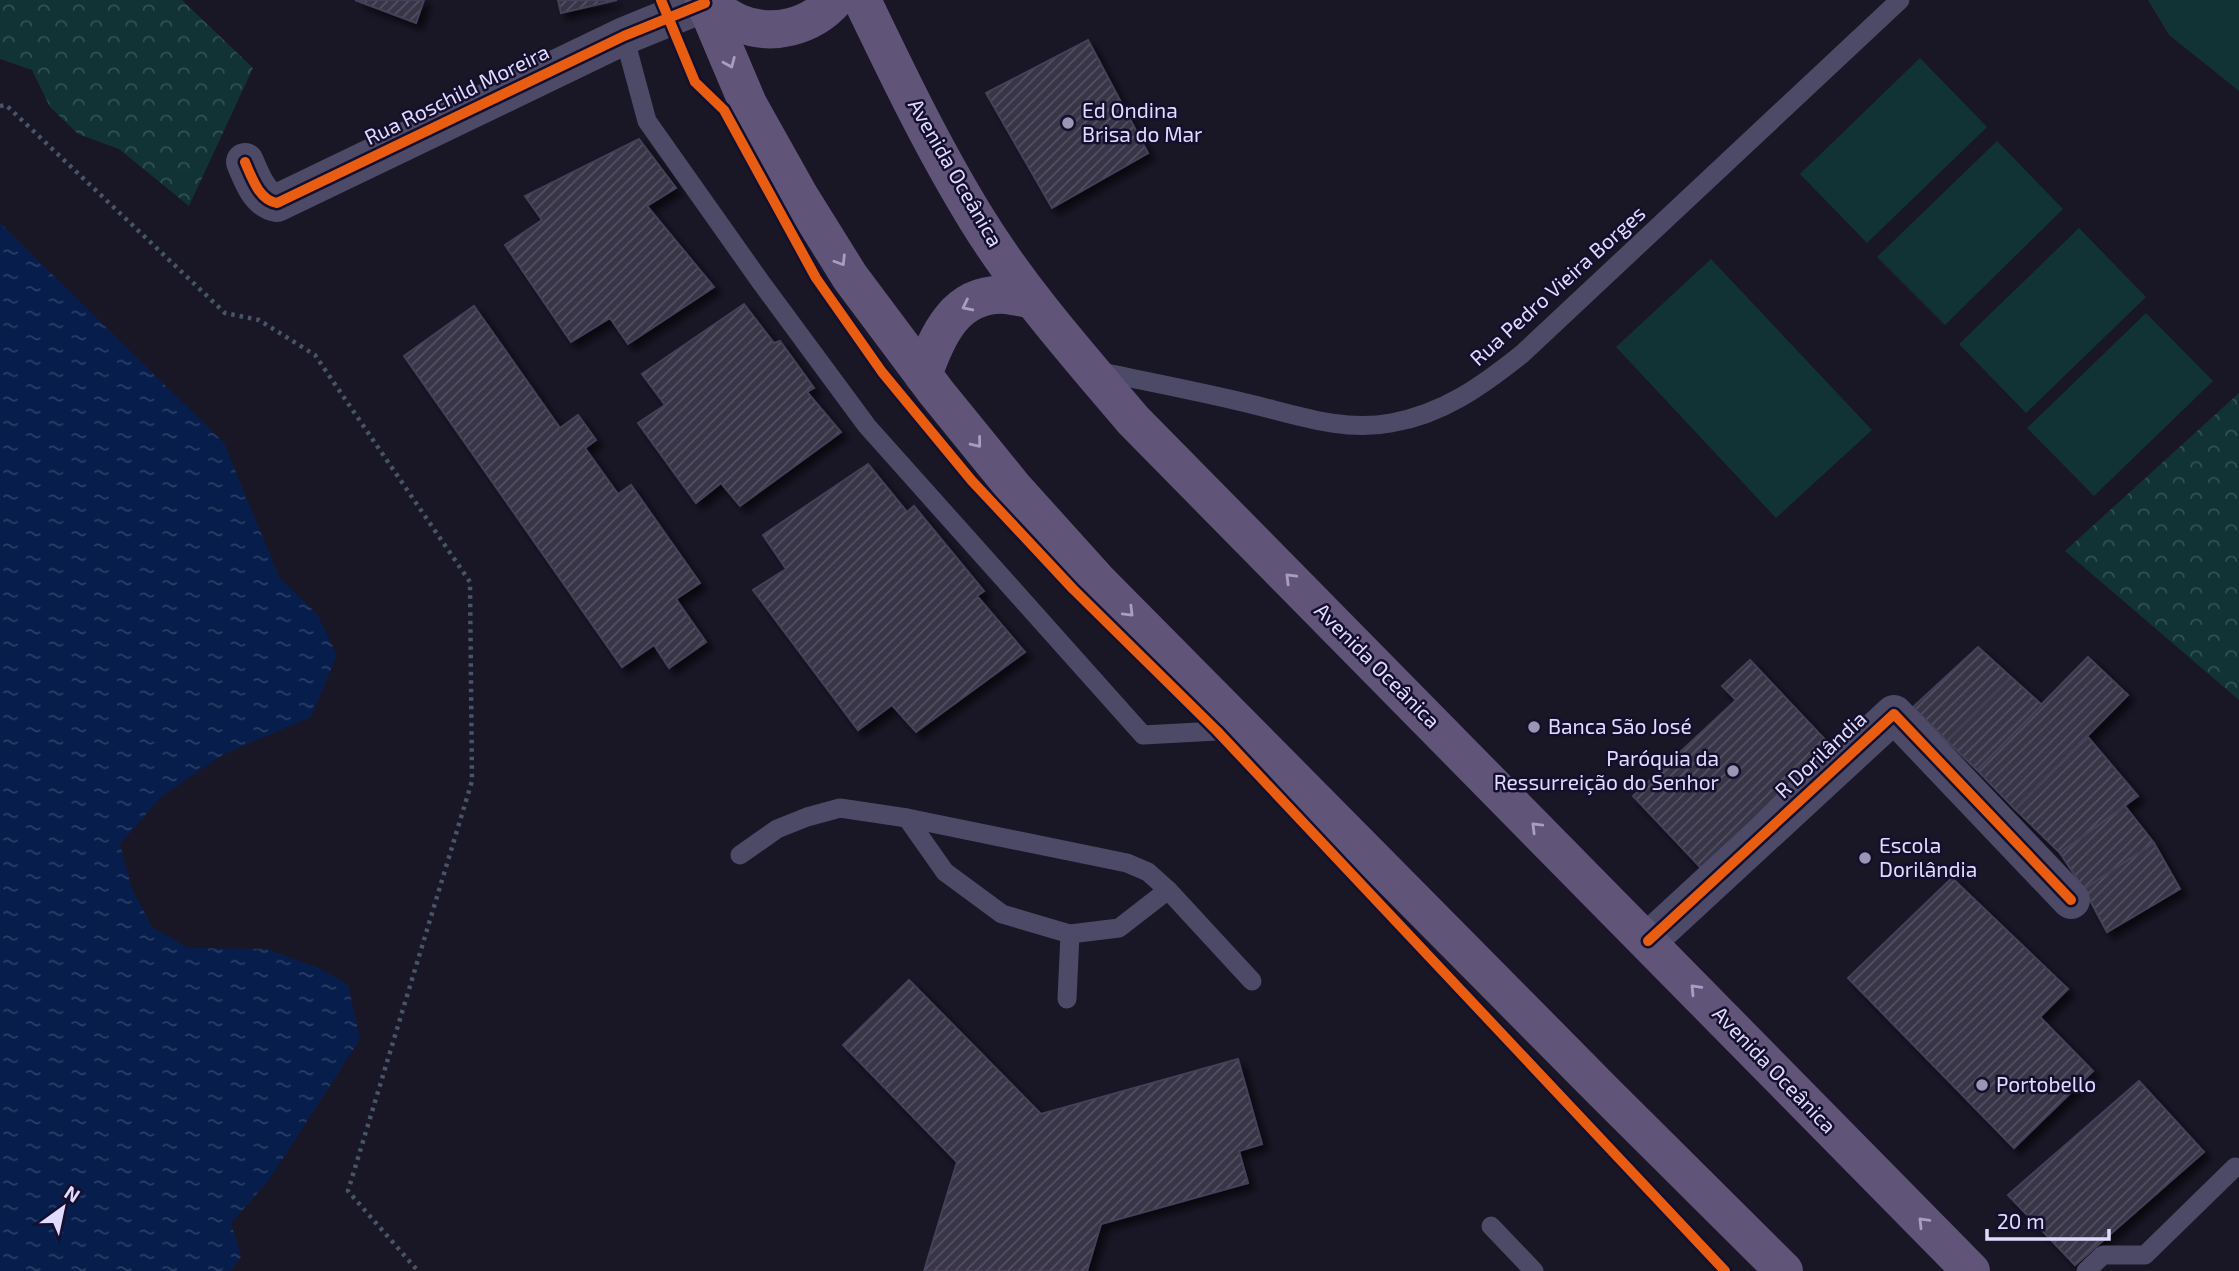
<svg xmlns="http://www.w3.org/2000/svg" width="2239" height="1271" viewBox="0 0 2239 1271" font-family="'Exo 2',sans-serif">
  <defs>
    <pattern id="forest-crowns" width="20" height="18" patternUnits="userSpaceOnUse" patternTransform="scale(1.75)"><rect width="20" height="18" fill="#123335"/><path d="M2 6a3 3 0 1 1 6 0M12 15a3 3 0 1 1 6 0" fill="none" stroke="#345053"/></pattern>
    <pattern id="water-ripples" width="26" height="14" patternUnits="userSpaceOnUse" patternTransform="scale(1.75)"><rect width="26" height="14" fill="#071e4c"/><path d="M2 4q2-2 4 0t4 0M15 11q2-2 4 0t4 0" fill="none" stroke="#2b3e67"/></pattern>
    <pattern id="building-hatch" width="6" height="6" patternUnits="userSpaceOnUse" patternTransform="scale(1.75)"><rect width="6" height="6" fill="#383447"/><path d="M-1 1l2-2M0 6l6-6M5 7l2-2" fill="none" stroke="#545163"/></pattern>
    <filter id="shadow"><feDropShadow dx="6" dy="6" stdDeviation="3.5" flood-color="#0009"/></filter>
  </defs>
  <rect width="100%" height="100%" fill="#191626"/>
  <!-- green -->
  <g fill="#123335">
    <polygon points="2148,0 2239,0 2239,91 2169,35"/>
    <polygon points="1920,58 1987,127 1867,243 1800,174"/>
    <polygon points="1997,141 2063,209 1945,325 1877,257"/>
    <polygon points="2079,228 2146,297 2026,413 1959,344"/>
    <polygon points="1711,259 1872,430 1776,518 1616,347"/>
    <polygon points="2146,313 2213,381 2094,496 2027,428"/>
  </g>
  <!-- forest -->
  <g fill="url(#forest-crowns)">
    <polygon points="0,0 182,0 253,68 189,206 119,149 78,134 50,107 32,70 0,59"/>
    <polygon points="2239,393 2239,700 2065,551"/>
  </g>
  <!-- water -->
  <polygon fill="url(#water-ripples)" points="0,223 224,443 279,577 317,614 337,655 311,717 224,754 162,796 120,844 132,889 152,927 188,948 267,949 319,968 348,985 360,1039 269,1180 231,1223 241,1257 230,1271 0,1271"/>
  <!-- building -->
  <g fill="url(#building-hatch)" stroke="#454159" stroke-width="2" filter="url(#shadow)">
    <polygon points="355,0 424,0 416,23"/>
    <polygon points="558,0 617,0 561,13"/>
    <polygon points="1088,40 1148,153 1052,208 986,93"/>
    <polygon points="639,139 676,188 647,206 714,287 628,344 610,318 571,342 505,245 542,220 525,196"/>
    <polygon points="744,304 774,343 780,341 814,388 807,392 841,432 740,506 721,483 696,503 638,423 665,405 642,374"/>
    <polygon points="474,306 560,428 578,415 596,440 585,448 618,494 631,485 700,583 676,599 706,642 669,668 654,645 622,667 404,356"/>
    <polygon points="868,464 907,512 914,506 984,591 977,596 1025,652 916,732 892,705 858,730 753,590 786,569 763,535"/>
    <polygon points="1978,647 2011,677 1947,741 1913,707"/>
    <polygon points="2088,657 2128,695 2015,809 1977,770"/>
    <polygon points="1750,660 1832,747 1702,869 1633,796 1736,700 1722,686"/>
    <polygon points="2011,677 2042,705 1977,770 1947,741"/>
    <polygon points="2087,736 2138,796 2060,853 2015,809"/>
    <polygon points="2125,806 2154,843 2084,889 2060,853"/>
    <polygon points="2154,843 2180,889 2107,932 2084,889"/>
    <polygon points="1952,878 2068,989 2040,1017 2093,1071 2014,1148 1848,978"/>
    <polygon points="909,980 1041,1114 1238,1059 1262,1144 1239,1151 1248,1183 1101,1224 1087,1271 924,1271 957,1162 843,1045"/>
    <polygon points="2139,1081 2204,1152 2075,1265 2008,1195"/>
  </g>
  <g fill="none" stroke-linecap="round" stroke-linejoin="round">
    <!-- path -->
    <polyline stroke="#465567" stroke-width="4.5" stroke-dasharray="3.5 5" stroke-linecap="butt" points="0,106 6,105 225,313 259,320 315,355 470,582 472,781 348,1191 418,1271"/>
    <!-- service -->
    <g stroke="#4c4a67" stroke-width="19">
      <polyline points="624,36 647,121 760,281 867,426 1143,735 1217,731 1238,721"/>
      <path d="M1097,371C1144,381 1191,390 1238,401C1288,412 1340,433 1391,423C1443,414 1482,386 1522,354L1900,0"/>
      <polyline points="907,818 945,872 1002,914 1070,934 1119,928 1168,890"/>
      <polyline points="740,855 777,829 807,817 840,808 907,818 1127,863 1148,872 1168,890 1252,981"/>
      <polyline points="1067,999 1070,934"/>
      <polyline points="1491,1226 1534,1271"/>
      <polyline points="2086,1271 2103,1255 2145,1255 2235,1167"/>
    </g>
    <!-- minor -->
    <g stroke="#4c4a67" stroke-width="38">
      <path d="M245,162C252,178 259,200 277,203L624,36L705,3"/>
      <polyline points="1648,941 1894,714 2071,900"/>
    </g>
    <!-- primary -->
    <g stroke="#605578" stroke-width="38">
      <polyline points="704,0 748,104 799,195 850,277 936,392 1014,488 1097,580 1603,1091 1784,1271"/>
      <path d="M862,0C897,73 933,148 976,218C1020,290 1078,355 1133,420L1971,1271"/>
      <path d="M705,3C716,9 727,18 739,23C772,37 811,27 835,0"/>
      <path d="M923,375C938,335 955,292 1006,295C1015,296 1024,298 1033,300"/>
    </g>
    <!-- cycleway casing -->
    <g stroke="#140f2d" stroke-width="15">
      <g id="cycleway">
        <polyline points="661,0 695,82 724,110 816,278 882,372 972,481 1073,589 1217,731 1725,1271"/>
        <path d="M245,162C252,178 259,200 277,203L624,36L705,3"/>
        <polyline points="1648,941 1894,714 2071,900"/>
      </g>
    </g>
    <!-- cycleway -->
    <use href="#cycleway" stroke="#e95d12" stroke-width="10"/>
  </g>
  <!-- one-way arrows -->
  <defs><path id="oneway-chevron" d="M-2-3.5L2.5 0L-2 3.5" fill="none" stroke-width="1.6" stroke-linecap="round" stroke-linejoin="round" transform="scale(1.75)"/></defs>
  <g stroke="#a69fc2">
    <use href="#oneway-chevron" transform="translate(730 63) rotate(67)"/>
    <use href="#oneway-chevron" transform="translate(841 261) rotate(58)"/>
    <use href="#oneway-chevron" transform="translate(967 306) rotate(154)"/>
    <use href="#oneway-chevron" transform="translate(977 443) rotate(51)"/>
    <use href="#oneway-chevron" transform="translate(1290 578) rotate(-135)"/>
    <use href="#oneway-chevron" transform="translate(1129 612) rotate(45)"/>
    <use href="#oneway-chevron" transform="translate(1536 827) rotate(-135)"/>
    <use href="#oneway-chevron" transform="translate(1695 989) rotate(-134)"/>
    <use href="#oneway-chevron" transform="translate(1923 1222) rotate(-134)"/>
  </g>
  <!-- markers -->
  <g fill="#9a96b3" stroke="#140f2d" stroke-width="2.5">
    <circle cx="1068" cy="123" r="7"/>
    <circle cx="1534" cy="727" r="7"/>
    <circle cx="1733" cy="771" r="7"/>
    <circle cx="1865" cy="858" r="7"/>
    <circle cx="1982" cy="1085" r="7"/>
  </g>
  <g text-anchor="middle" stroke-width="5" stroke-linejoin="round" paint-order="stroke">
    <!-- street labels -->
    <g font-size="21" fill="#e0dbff" stroke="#140f2d">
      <text transform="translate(457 95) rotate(-26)" y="7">Rua Roschild Moreira</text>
      <text transform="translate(955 173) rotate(60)" y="7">Avenida Oceânica</text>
      <text transform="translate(1558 286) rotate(-42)" y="7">Rua Pedro Vieira Borges</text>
      <text transform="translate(1377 666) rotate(45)" y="7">Avenida Oceânica</text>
      <text transform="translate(1821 755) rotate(-43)" y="7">R Dorilândia</text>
      <text transform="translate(1774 1070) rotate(46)" y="7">Avenida Oceânica</text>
    </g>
    <!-- poi labels -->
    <g font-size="21" fill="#e0dbff" stroke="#140f2d" text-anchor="start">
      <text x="1082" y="118">Ed Ondina<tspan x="1082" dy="24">Brisa do Mar</tspan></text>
      <text x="1548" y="734">Banca São José</text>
      <text x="1719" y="766" text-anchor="end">Paróquia da<tspan x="1719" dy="24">Ressurreição do Senhor</tspan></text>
      <text x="1879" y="853">Escola<tspan x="1879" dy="24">Dorilândia</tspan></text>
      <text x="1996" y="1092">Portobello</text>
    </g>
  </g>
  <!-- north arrow -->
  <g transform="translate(63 1208) rotate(33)" stroke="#140f2d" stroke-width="5" paint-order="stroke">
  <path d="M0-5L12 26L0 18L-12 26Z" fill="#e0dbff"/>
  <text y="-10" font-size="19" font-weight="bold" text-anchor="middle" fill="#e0dbff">N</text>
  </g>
  <!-- scale -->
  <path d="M1987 1229v10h122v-10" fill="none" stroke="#e0dbff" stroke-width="3.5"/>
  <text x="1997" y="1229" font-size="21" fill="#e0dbff" stroke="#140f2d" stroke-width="5" paint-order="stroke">20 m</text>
</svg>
